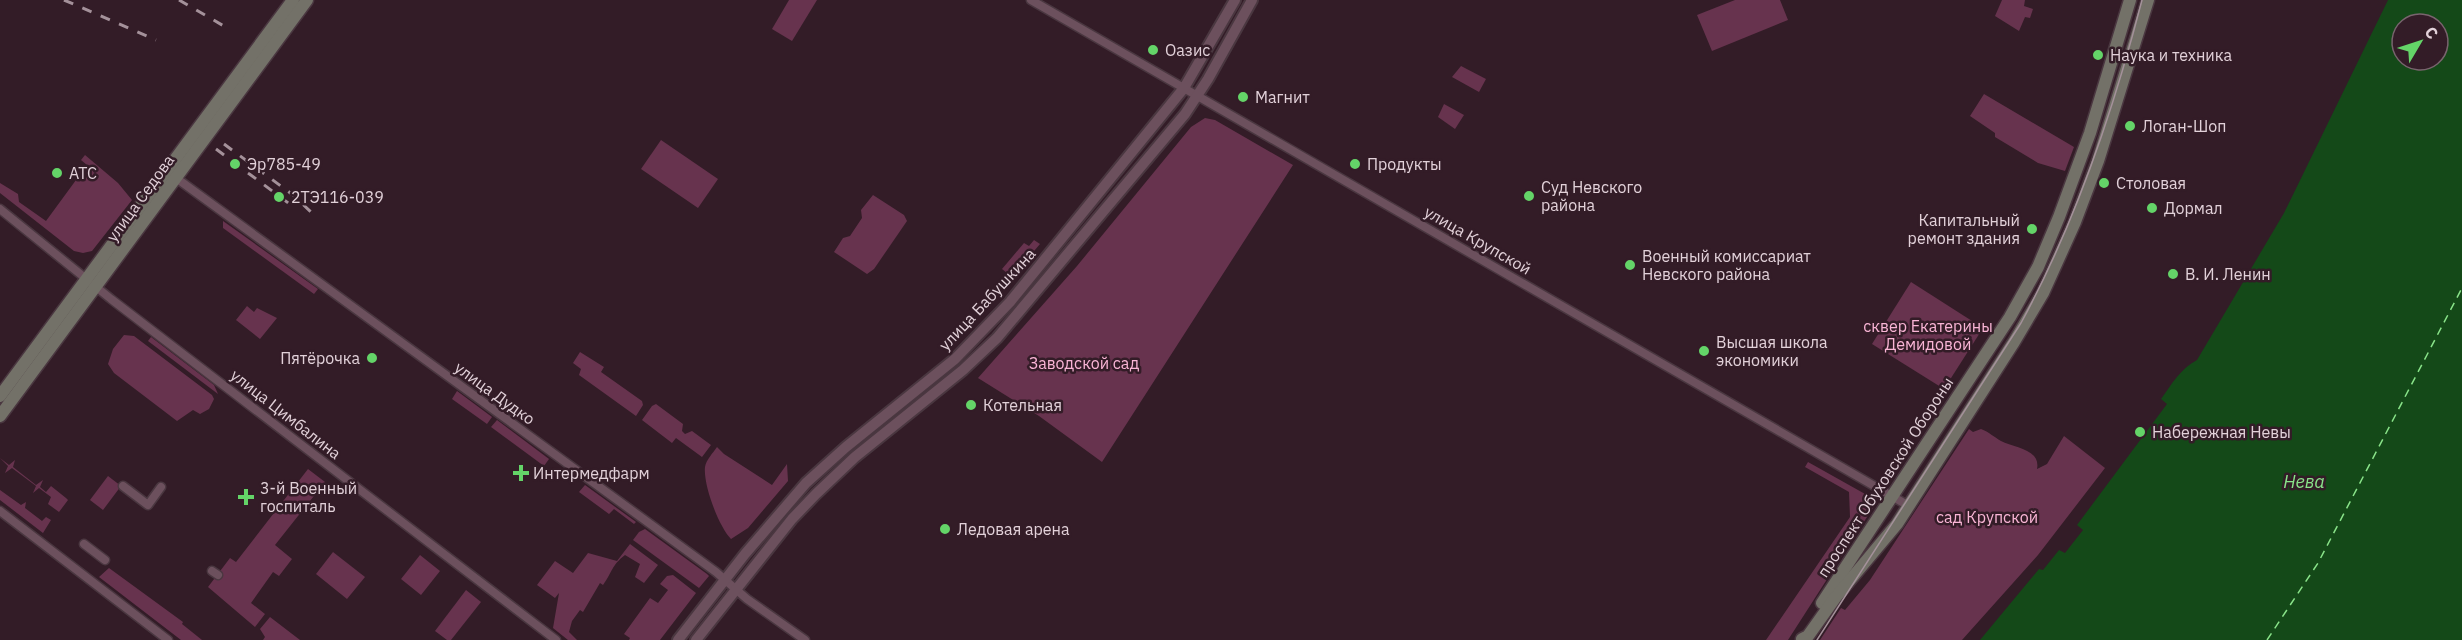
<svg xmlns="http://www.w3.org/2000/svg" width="2462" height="640" viewBox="0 0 2462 640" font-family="'IBM Plex Sans',sans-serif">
  <rect width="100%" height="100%" fill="#331c27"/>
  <!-- green -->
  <g fill="#67334e">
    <polygon points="789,0 817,0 792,41 772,29"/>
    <polygon points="1735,0 1780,0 1788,20 1712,51 1697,15"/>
    <polygon points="2002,0 2025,0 2024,6 2033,9 2030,18 2025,17 2019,31 1995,16"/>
    <polygon points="1461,66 1486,79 1479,92 1452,77"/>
    <polygon points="1984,94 2074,147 2065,171 2038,163 1995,137 1995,133 1970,116"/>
    <polygon points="1444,104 1464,115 1455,129 1438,117"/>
    <polygon points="1205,118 1215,120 1293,165 1102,462 1039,416 978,378 1077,266 1191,127"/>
    <polygon points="661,140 718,179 698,208 641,169"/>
    <polygon points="85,155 118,183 132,200 92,251 83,253 74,251 0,193 0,183 18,194 19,202 46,221 87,165 81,160"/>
    <polygon points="873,195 904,215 907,221 874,269 867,274 834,252 843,238 850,236 862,218 861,210"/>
    <polygon points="223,221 318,289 314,294 223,228"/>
    <polygon points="1034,240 1040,244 1012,277 1002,269 1024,243 1029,246"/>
    <polygon points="1911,282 1983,328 1944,389 1872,344"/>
    <polygon points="247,306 254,312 257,308 277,318 260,339 236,320"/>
    <polygon points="124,335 134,336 212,395 214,399 209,409 200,414 193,410 177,421 114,373 108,364 113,349"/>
    <polygon points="151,337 214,385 218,394 148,341"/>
    <polygon points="580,352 604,367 601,372 642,401 643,405 636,416 579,375 581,369 573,363"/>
    <polygon points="457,391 492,417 487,424 452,399"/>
    <polygon points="656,404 683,424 682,431 685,434 692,431 711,445 702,457 676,438 672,443 642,420 652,406"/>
    <polygon points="497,420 549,459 544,466 491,427"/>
    <path d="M1969,429L1973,432L1981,429C1989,432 1994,437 2001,441C2014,448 2041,449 2037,469L2047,464L2064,436L2105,468L2038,555L1962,640H1820L1841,608L1845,610L1870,580Z"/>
    <path d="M717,447L724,454L772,485L787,464L788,481L748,528L731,539C719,527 703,485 705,467C706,460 713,453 717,447Z"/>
    <polygon points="0,458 9,465 15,460 13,467 36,485 43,480 40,487 46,492 51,486 66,498 68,500 59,512 48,504 51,497 39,488 33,493 36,486 12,468 5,473 8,466"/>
    <polygon points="1808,462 1874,499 1876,503 1788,640 1766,640 1850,517 1849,492 1805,467"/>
    <polygon points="308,469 325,482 275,545 292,559 279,576 273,572 251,603 265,614 255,627 208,587 230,558 236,562"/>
    <polygon points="108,476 121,486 103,510 90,500"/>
    <polygon points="585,485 636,522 634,524 614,509 609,514 579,492"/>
    <polygon points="0,490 21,505 26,502 25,508 42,521 46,517 51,520 43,533 0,500"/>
    <polygon points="645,529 707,574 709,576 699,588 633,540 639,532"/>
    <path d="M630,544L658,565L644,583L635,577L640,564L625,555C611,566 613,571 603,585L600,583L583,612L580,610L572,621L569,632L577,640H568L553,628L559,593L555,598L537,585L555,561L573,573L588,553L617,561Z"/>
    <polygon points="333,552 365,577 347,599 316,574"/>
    <polygon points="420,555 440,571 421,595 401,579"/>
    <polygon points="109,568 183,622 182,624 202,640 181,640 99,577"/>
    <polygon points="673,575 696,593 660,640 629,640 630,638 624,634 650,598 658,603 668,590 660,584 667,576"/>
    <polygon points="466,590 481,602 451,640 447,640 435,631"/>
    <polygon points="270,617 300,640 263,640 265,637 260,629"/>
  </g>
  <!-- water -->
  <path fill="#144918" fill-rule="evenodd" d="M2388,0H2462V640H1980L2039,569L2043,570L2059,550L2065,553L2083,530L2077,525L2167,404L2161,399C2171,385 2181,368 2197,360L2284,213ZM2402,24H2438V60H2402Z"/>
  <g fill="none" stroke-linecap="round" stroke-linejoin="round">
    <!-- ferry -->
    <polyline stroke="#89e389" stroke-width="1.5" stroke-dasharray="8 6" stroke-linecap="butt" points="2267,640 2318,563 2462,288"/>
    <!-- minor casing -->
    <g stroke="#4a3740" stroke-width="11">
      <g id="minor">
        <polyline points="1031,0 1909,506"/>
        <polyline points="172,175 716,572 747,599 805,640"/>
        <polyline points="0,209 111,299 556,640"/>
        <polyline points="123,486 148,505 161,487"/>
        <polyline points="0,511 168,640"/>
        <polyline points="84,544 105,560"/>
        <polyline points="212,571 218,575"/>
      </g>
    </g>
    <!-- tertiary casing -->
    <g stroke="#4a3740" stroke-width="14">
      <g id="tertiary">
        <polyline points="678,640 745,554 806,483 846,447 955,359 1010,302 1184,88 1235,0"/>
        <polyline points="696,640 792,519 816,494 855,457 963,370 997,338 1185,114 1208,79 1252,0"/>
      </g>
    </g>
    <!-- secondary casing -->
    <g stroke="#4a3740" stroke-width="15">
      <g id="secondary">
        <polyline points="0,396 293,0"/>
        <polyline points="0,416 307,0"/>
        <polyline points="1822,603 2010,317 2038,267 2059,217 2090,133 2130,0"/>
        <polyline points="1802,639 1808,636 1835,598 1897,524 2014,342 2043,293 2075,222 2098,161 2148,0"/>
      </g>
    </g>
    <!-- minor -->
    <use href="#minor" stroke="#6c505d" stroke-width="8"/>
    <!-- tertiary -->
    <use href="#tertiary" stroke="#6c505d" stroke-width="10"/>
    <!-- secondary -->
    <use href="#secondary" stroke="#737168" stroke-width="12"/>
    <!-- tram -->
    <path stroke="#a4919a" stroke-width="1.5" d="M1817,640L2021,323C2076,222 2113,112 2142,0"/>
    <!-- rail -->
    <g stroke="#a4919a" stroke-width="3" stroke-dasharray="10 10" stroke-linecap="butt">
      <polyline points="64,0 156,40"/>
      <polyline points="179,0 229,29"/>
      <polyline points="224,144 293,195 312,213"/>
      <polyline points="216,149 291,205"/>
    </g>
  </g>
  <!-- markers -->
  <g fill="#64d468" stroke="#331c27" stroke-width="2">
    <circle cx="1153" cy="50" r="6"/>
    <circle cx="2098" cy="55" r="6"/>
    <circle cx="1243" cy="97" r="6"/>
    <circle cx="2130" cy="126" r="6"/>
    <circle cx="235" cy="164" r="6"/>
    <circle cx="1355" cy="164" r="6"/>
    <circle cx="57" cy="173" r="6"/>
    <circle cx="2104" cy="183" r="6"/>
    <circle cx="1529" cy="196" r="6"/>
    <circle cx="279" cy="197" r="6"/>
    <circle cx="2152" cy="208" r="6"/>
    <circle cx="2032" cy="229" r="6"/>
    <circle cx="1630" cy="265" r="6"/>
    <circle cx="2173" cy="274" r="6"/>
    <circle cx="1704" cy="351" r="6"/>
    <circle cx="372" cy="358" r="6"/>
    <circle cx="971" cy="405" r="6"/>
    <circle cx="2140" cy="432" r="6"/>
    <path d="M518 464h6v6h6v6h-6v6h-6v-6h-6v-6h6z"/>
    <path d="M243 488h6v6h6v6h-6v6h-6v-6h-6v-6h6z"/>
    <circle cx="945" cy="529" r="6"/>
  </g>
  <g text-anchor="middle" stroke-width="5" stroke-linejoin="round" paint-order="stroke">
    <!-- poi labels -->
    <g font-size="16" fill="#e2d1d9" stroke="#331c27" text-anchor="start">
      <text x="1165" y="56">Оазис</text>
      <text x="2110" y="61">Наука и техника</text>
      <text x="1255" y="103">Магнит</text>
      <text x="2142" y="132">Логан-Шоп</text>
      <text x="247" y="170">Эр785-49</text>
      <text x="1367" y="170">Продукты</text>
      <text x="69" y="179">АТС</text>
      <text x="2116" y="189">Столовая</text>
      <text x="1541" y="193">Суд Невского<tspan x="1541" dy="18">района</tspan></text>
      <text x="291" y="203">2ТЭ116-039</text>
      <text x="2164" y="214">Дормал</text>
      <text x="2020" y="226" text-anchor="end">Капитальный<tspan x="2020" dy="18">ремонт здания</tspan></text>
      <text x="1642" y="262">Военный комиссариат<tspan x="1642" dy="18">Невского района</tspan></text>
      <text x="2185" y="280">В. И. Ленин</text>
      <text x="1716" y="348">Высшая школа<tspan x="1716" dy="18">экономики</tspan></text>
      <text x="360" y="364" text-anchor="end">Пятёрочка</text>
      <text x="983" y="411">Котельная</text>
      <text x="2152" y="438">Набережная Невы</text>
      <text x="533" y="479">Интермедфарм</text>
      <text x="260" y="494">3-й Военный<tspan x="260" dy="18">госпиталь</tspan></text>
      <text x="957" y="535">Ледовая арена</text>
    </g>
    <!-- street labels -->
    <g font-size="16" fill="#e2d1d9" stroke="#331c27">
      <text transform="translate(140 198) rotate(-54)" y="6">улица Седова</text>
      <text transform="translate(1478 240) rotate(30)" y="6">улица Крупской</text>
      <text transform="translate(987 299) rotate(-47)" y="6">улица Бабушкина</text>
      <text transform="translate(495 393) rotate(36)" y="6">улица Дудко</text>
      <text transform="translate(286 414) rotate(38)" y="6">улица Цимбалина</text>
      <text transform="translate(1885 477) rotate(-57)" y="6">проспект Обуховской Обороны</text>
    </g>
    <!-- park labels -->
    <g font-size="16" fill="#fab5d6" stroke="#331c27">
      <text x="1928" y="332">сквер Екатерины<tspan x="1928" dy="18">Демидовой</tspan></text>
      <text x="1084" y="369">Заводской сад</text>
      <text x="1987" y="523">сад Крупской</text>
    </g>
    <!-- water labels -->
    <g font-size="18" font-style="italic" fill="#89e389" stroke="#331c27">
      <text x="2304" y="488">Нева</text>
    </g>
  </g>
  <!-- north arrow -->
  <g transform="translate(2420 42) rotate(51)"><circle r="28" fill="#331c27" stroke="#79646e" stroke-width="1.5"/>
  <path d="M0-4.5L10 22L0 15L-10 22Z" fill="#64d468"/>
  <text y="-9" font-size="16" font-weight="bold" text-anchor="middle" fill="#e2d1d9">С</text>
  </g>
</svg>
